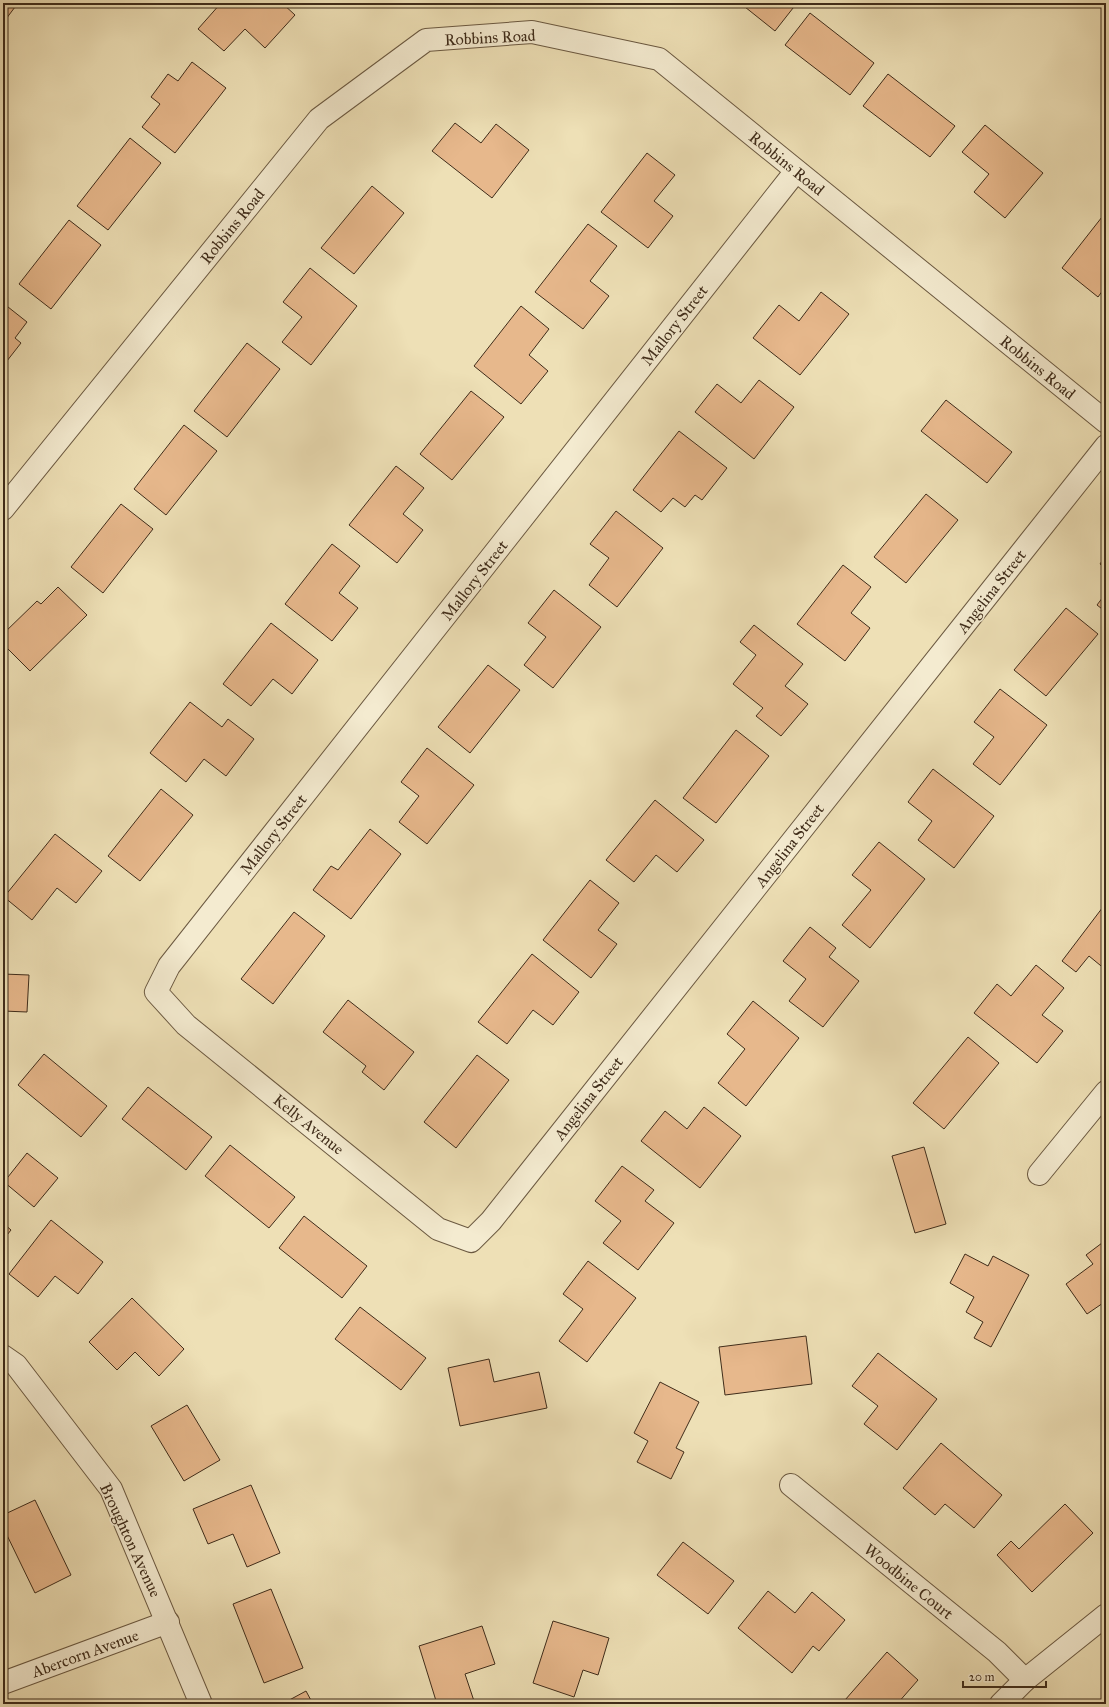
<svg xmlns="http://www.w3.org/2000/svg" width="1109" height="1707" viewBox="0 0 1109 1707" font-family="'IM FELL Great Primer',serif">
  <rect width="100%" height="100%" fill="#eee0b6"/>
  <filter id="stains"><feTurbulence type="fractalNoise" baseFrequency=".005" numOctaves="4"/><feColorMatrix values="0 0 0 0 .2 0 0 0 0 .09 0 0 0 0 .02 0 0 0 .5 -.17"/></filter>
  <radialGradient id="worn" r=".72"><stop offset=".6" stop-color="#630" stop-opacity="0"/><stop offset="1" stop-color="#630" stop-opacity=".3"/></radialGradient>
  <!-- building -->
  <g fill="#e7b88c" stroke="#3f2c1a">
    <polygon points="3,3 18,3 3,23"/>
    <polygon points="221,3 282,3 295,15 265,48 245,29 224,51 198,29"/>
    <polygon points="740,3 797,3 775,31"/>
    <polygon points="810,13 874,63 850,95 785,45"/>
    <polygon points="192,62 226,88 175,153 142,127 160,104 151,97 168,74 178,81"/>
    <polygon points="888,74 955,126 930,157 863,106"/>
    <polygon points="455,123 481,143 496,124 529,150 492,198 432,151"/>
    <polygon points="985,125 1043,173 1005,218 974,192 989,174 962,152"/>
    <polygon points="130,138 161,163 108,230 77,206"/>
    <polygon points="647,153 675,175 654,201 673,216 648,248 601,212"/>
    <polygon points="372,186 404,213 354,274 321,248"/>
    <polygon points="1102,217 1106,220 1106,286 1098,297 1062,268"/>
    <polygon points="69,220 101,245 51,309 19,284"/>
    <polygon points="588,224 617,246 590,281 609,296 583,329 535,292"/>
    <polygon points="310,268 357,306 311,365 282,342 302,317 283,302"/>
    <polygon points="821,292 849,314 800,375 753,338 779,305 799,321"/>
    <polygon points="3,303 27,322 15,338 21,343 3,366"/>
    <polygon points="521,306 549,329 529,355 548,371 521,404 474,366"/>
    <polygon points="247,343 280,369 227,437 194,411"/>
    <polygon points="759,380 794,407 754,459 695,412 717,384 741,403"/>
    <polygon points="471,391 504,417 452,480 420,454"/>
    <polygon points="946,400 1012,452 987,483 921,431"/>
    <polygon points="184,425 217,451 166,515 134,489"/>
    <polygon points="679,431 727,468 702,500 695,495 685,507 673,498 661,512 633,490"/>
    <polygon points="396,466 424,488 403,514 423,530 397,563 349,525"/>
    <polygon points="926,494 958,520 906,583 874,557"/>
    <polygon points="121,504 153,529 103,593 71,567"/>
    <polygon points="616,511 663,548 617,607 589,585 609,558 590,544"/>
    <polygon points="332,544 360,566 339,593 358,608 332,641 285,604"/>
    <polygon points="1106,555 1106,569 1100,564"/>
    <polygon points="843,565 871,587 851,613 870,628 845,661 797,624"/>
    <polygon points="58,587 87,615 30,671 3,644 3,634 37,601 41,604"/>
    <polygon points="554,590 601,627 553,688 524,665 546,637 528,623"/>
    <polygon points="1106,593 1106,612 1097,605"/>
    <polygon points="1066,608 1098,634 1046,696 1014,670"/>
    <polygon points="271,623 318,660 292,694 273,679 251,706 223,684"/>
    <polygon points="754,625 803,664 785,686 808,704 781,736 756,716 763,708 733,684 756,655 740,642"/>
    <polygon points="488,665 520,690 470,753 438,727"/>
    <polygon points="1000,689 1047,725 1000,785 973,764 994,737 974,722"/>
    <polygon points="190,702 222,727 228,719 254,739 226,776 204,759 186,782 150,753"/>
    <polygon points="736,730 769,756 716,823 683,798"/>
    <polygon points="427,748 474,785 427,844 399,822 419,796 401,782"/>
    <polygon points="933,769 994,816 954,868 918,840 932,821 908,802"/>
    <polygon points="161,789 193,815 140,881 108,856"/>
    <polygon points="655,800 704,840 677,872 656,855 634,882 606,860"/>
    <polygon points="370,829 401,854 351,919 313,890 331,866 338,870"/>
    <polygon points="55,834 102,871 76,903 57,888 32,920 4,897"/>
    <polygon points="879,842 925,879 870,948 842,925 871,890 852,875"/>
    <polygon points="590,880 619,903 598,930 617,944 591,978 543,940"/>
    <polygon points="1106,903 1106,970 1089,956 1076,972 1062,961"/>
    <polygon points="294,912 325,936 273,1004 241,979"/>
    <polygon points="810,927 836,948 829,957 859,981 823,1027 789,1001 806,979 783,961"/>
    <polygon points="532,954 579,992 553,1025 533,1010 507,1044 478,1022"/>
    <polygon points="1036,965 1064,988 1042,1015 1063,1031 1037,1063 974,1013 997,984 1011,996"/>
    <polygon points="3,974 29,975 27,1012 3,1011"/>
    <polygon points="348,1000 414,1052 384,1090 362,1072 366,1066 323,1032"/>
    <polygon points="753,1001 799,1038 746,1106 718,1083 745,1049 727,1034"/>
    <polygon points="968,1037 999,1063 944,1129 913,1103"/>
    <polygon points="44,1054 107,1106 81,1137 18,1085"/>
    <polygon points="477,1055 509,1080 456,1148 424,1122"/>
    <polygon points="148,1087 212,1137 186,1170 122,1119"/>
    <polygon points="704,1107 741,1136 700,1188 641,1141 665,1111 687,1129"/>
    <polygon points="230,1145 295,1197 269,1228 205,1176"/>
    <polygon points="924,1147 946,1224 915,1233 892,1156"/>
    <polygon points="27,1153 58,1178 34,1207 4,1182"/>
    <polygon points="622,1166 654,1190 645,1201 674,1223 638,1270 603,1243 621,1221 595,1201"/>
    <polygon points="304,1216 367,1266 342,1298 279,1248"/>
    <polygon points="51,1220 103,1262 78,1294 55,1276 38,1297 9,1274"/>
    <polygon points="3,1223 11,1230 3,1240"/>
    <polygon points="1106,1240 1106,1301 1087,1314 1066,1284 1093,1264 1086,1255"/>
    <polygon points="965,1254 988,1266 993,1256 1029,1275 991,1347 974,1338 983,1322 966,1312 974,1297 950,1283"/>
    <polygon points="588,1261 636,1298 587,1362 559,1341 583,1309 563,1294"/>
    <polygon points="132,1298 184,1349 159,1376 135,1352 117,1370 89,1342"/>
    <polygon points="360,1307 426,1358 401,1390 335,1339"/>
    <polygon points="806,1336 812,1384 725,1395 719,1347"/>
    <polygon points="878,1353 937,1399 897,1450 864,1424 878,1406 852,1386"/>
    <polygon points="489,1359 494,1382 539,1372 547,1408 460,1426 448,1368"/>
    <polygon points="660,1382 699,1402 676,1448 684,1452 671,1479 637,1462 648,1441 634,1433"/>
    <polygon points="187,1405 220,1460 184,1481 151,1426"/>
    <polygon points="941,1443 1002,1495 974,1528 945,1504 935,1515 903,1488"/>
    <polygon points="251,1485 280,1553 247,1567 233,1534 208,1544 193,1509"/>
    <polygon points="35,1500 71,1575 35,1593 3,1527 3,1515"/>
    <polygon points="1065,1504 1093,1533 1032,1592 997,1555 1011,1541 1019,1549"/>
    <polygon points="683,1542 734,1581 708,1614 657,1575"/>
    <polygon points="271,1589 303,1668 264,1683 233,1604"/>
    <polygon points="768,1591 795,1613 812,1592 845,1620 819,1651 813,1646 792,1673 738,1628"/>
    <polygon points="553,1621 609,1638 598,1675 583,1670 574,1697 533,1683"/>
    <polygon points="482,1626 495,1664 465,1674 474,1701 464,1704 437,1704 419,1646"/>
    <polygon points="887,1652 918,1680 897,1704 849,1704 845,1700"/>
    <polygon points="306,1691 313,1704 282,1704"/>
  </g>
  <g fill="none" stroke-linecap="round" stroke-linejoin="round">
    <!-- minor casing -->
    <g stroke="#6b5941" stroke-width="24">
      <g id="minor">
        <polyline points="796,171 169,966 156,992 186,1025 438,1229 471,1241 491,1221 1106,446"/>
        <polyline points="3,509 319,119 426,40 532,32 659,59 1106,422"/>
        <polyline points="1039,1174 1106,1092"/>
        <polyline points="3,1356 16,1365 111,1489 201,1704"/>
        <polyline points="791,1485 997,1652 1025,1680"/>
        <polyline points="3,1683 168,1622"/>
        <polyline points="1001,1704 1025,1680 1106,1615"/>
      </g>
    </g>
    <!-- minor -->
    <use href="#minor" stroke="#f4ebd0" stroke-width="22"/>
  </g>
  <g text-anchor="middle" stroke-width="3" stroke-linejoin="round" paint-order="stroke">
    <!-- street labels -->
    <g font-size="16" fill="#3f2c1a" stroke="#f4ebd0">
      <text transform="translate(490 37) rotate(-3)" y="6">Robbins Road</text>
      <text transform="translate(787 163) rotate(39)" y="6">Robbins Road</text>
      <text transform="translate(232 226) rotate(-51)" y="6">Robbins Road</text>
      <text transform="translate(674 325) rotate(-52)" y="6">Mallory Street</text>
      <text transform="translate(1038 367) rotate(39)" y="6">Robbins Road</text>
      <text transform="translate(474 580) rotate(-52)" y="6">Mallory Street</text>
      <text transform="translate(991 591) rotate(-52)" y="6">Angelina Street</text>
      <text transform="translate(273 834) rotate(-52)" y="6">Mallory Street</text>
      <text transform="translate(789 845) rotate(-52)" y="6">Angelina Street</text>
      <text transform="translate(588 1098) rotate(-52)" y="6">Angelina Street</text>
      <text transform="translate(309 1124) rotate(39)" y="6">Kelly Avenue</text>
      <text transform="translate(131 1540) rotate(65)" y="6">Broughton Avenue</text>
      <text transform="translate(909 1581) rotate(39)" y="6">Woodbine Court</text>
      <text transform="translate(85 1653) rotate(-20)" y="6">Abercorn Avenue</text>
    </g>
  </g>
  <!-- margin -->
  <rect width="1109" height="1707" fill="none" stroke="#eee0b6" stroke-width="16"/>
  <rect x="4" y="4" width="1101" height="1699" fill="none" stroke="#3f2c1a" stroke-width="2"/>
  <rect x="8" y="8" width="1093" height="1691" fill="none" stroke="#3f2c1a"/>
  <!-- scale -->
  <path d="M963 1681v6h83v-6" fill="none" stroke="#3f2c1a" stroke-width="2"/>
  <text x="969" y="1681" font-size="12" fill="#3f2c1a" stroke="#f4ebd0" stroke-width="3" paint-order="stroke">20 m</text>
  <rect width="100%" height="100%" filter="url(#stains)"/>
  <rect width="100%" height="100%" fill="url(#worn)"/>
</svg>
